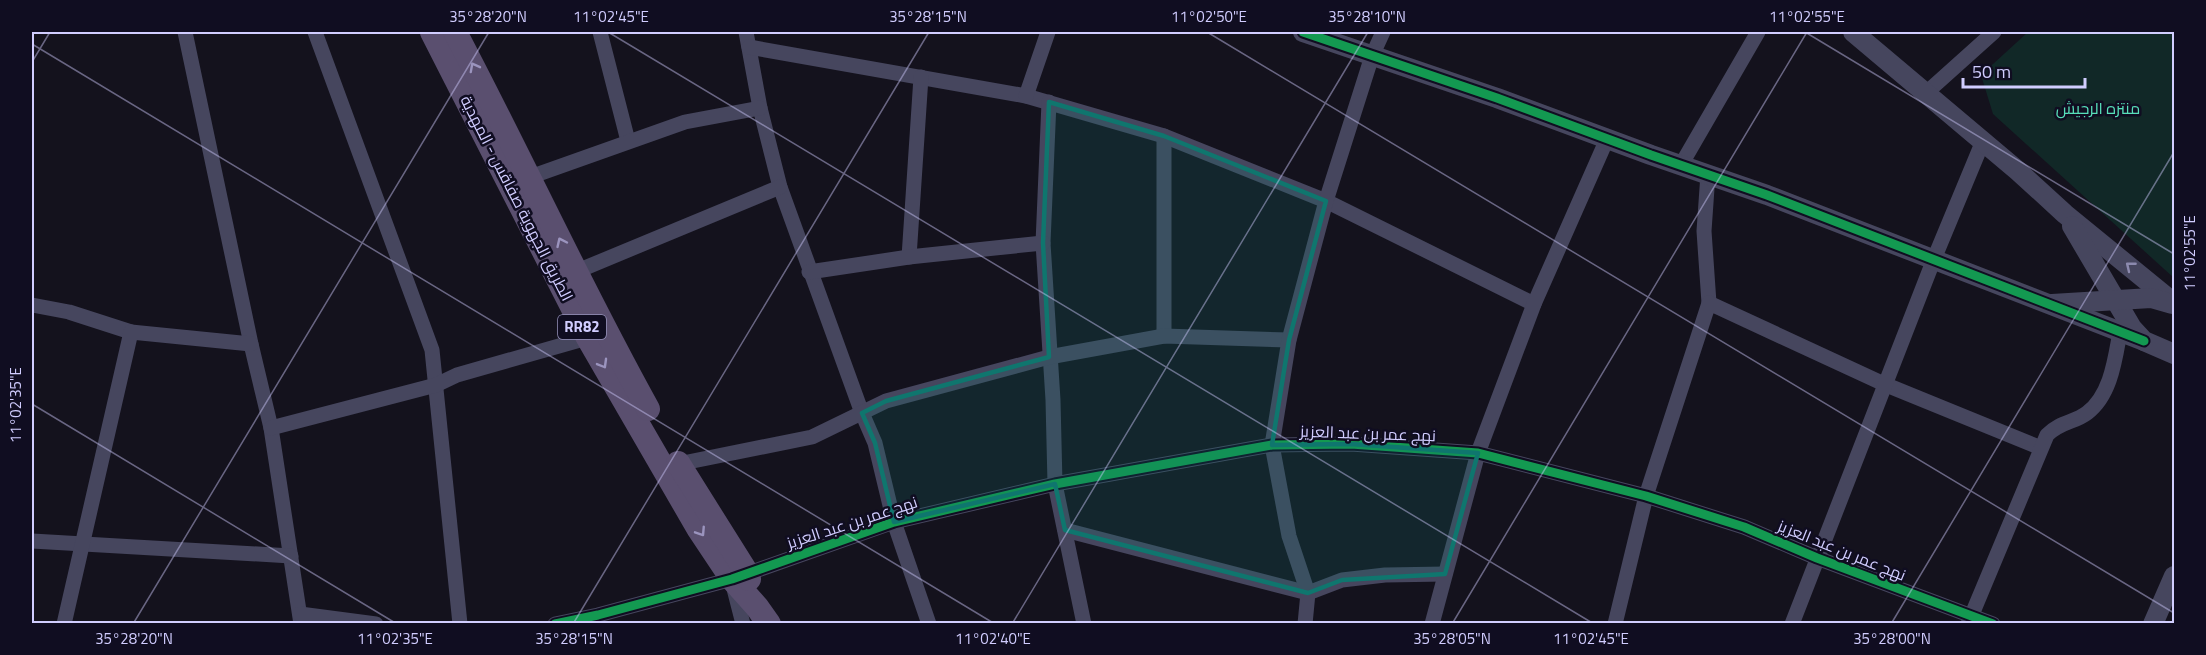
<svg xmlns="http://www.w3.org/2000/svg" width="2206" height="655" viewBox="0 0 2206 655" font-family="'Titillium Web',Cairo,sans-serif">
  <rect width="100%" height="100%" fill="#14121d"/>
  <!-- green -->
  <polygon fill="#112827" points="2028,32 2174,32 2174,278 1993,114 1981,75"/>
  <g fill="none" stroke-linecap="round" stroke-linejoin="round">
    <!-- minor -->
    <g stroke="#46465e" stroke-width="15">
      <polyline points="185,32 251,344 271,428 301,624"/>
      <polyline points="315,32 432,350 460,624"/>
      <polyline points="600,32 628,141"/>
      <polyline points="746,32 760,108 780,187 862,413 875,443 894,522 929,624"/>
      <polyline points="749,47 1026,96 1164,136 1326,201 1534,304"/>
      <polyline points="1926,93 1994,32"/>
      <polyline points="1026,96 1048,32"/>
      <polyline points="1049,102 1043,243 1053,400 1055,484 1084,624"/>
      <polyline points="1164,136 1164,336"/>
      <polyline points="1681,165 1758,32"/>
      <polyline points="1708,174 1704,231 1709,303"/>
      <polyline points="530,177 685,122 760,108"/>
      <polyline points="909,257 921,77"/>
      <polyline points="575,272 780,187"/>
      <polyline points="809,272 909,257 1043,243"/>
      <polyline points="32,305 69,312 131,332"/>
      <polyline points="271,428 436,385 457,375 594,336"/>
      <polyline points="678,464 812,437 886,401 1049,357 1164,336 1289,340"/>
      <polyline points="1065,530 1308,593 1342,580 1385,575 1445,574"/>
      <polyline points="32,541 291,556"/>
      <polyline points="733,585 743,624"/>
      <polyline points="300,614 376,624"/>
      <polyline points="64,624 131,332 251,344"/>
      <polyline points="555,624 598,615 732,579 894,522 1055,484 1272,445 1351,444 1478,453 1646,496 1744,527 1817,558 1993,624"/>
      <polyline points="1305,624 1308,593 1289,536 1272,445 1289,340 1326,201 1372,56 1383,32"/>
      <polyline points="1432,624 1478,453 1534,304 1607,139"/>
      <polyline points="1615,624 1646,496 1709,303 1884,384 2041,448"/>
      <polyline points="1792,624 1934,259 1983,141"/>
      <path d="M1968,624L2047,435C2061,421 2074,423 2087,413C2111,395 2115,359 2120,332"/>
    </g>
    <!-- tertiary -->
    <g stroke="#46465e" stroke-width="20">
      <polyline points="1303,32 1497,98 1651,155 1767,195 2144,341"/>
      <polyline points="1853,32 2018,171 2065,214 2174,303"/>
      <polyline points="2072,226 2132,328 2144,341 2174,354"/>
      <polyline points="2052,304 2151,298 2172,304"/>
      <polyline points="2153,624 2174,576"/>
    </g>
    <!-- primary -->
    <g stroke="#5a4f6f" stroke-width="24">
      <polyline points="432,32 588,338 698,528 732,579 757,607 769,624"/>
      <path d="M455,32C521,157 579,285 648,409"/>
      <polyline points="678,463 747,573 749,579"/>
    </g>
    <!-- cycleway casing -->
    <g stroke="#100d21" stroke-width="13">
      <g id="cycleway">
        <polyline points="1303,32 1497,98 1651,155 1767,195 2144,341"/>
        <polyline points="555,624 598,615 732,579 894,522 1055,484 1272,445 1351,444 1478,453 1646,496 1744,527 1817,558 1993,624"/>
      </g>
    </g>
    <!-- cycleway -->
    <use href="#cycleway" stroke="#139951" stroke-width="9"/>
  </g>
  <!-- one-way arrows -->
  <defs><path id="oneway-chevron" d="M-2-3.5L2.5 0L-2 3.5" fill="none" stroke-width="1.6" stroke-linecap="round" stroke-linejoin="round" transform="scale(1.5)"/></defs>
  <g stroke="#9b94be">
    <use href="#oneway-chevron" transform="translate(474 67) rotate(-118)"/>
    <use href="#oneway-chevron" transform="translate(561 242) rotate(-115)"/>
    <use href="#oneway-chevron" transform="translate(603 364) rotate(60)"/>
    <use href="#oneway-chevron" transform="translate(701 532) rotate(57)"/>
  </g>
  <use stroke="#8c8aae" href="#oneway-chevron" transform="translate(2130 266) rotate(-141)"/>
  <!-- marked area -->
  <path fill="#0f766e" fill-opacity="0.2" stroke="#0f766e" stroke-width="4.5" stroke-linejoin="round" d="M1049,102L1164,136L1326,201L1289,340L1272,445L1351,444L1478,453L1445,574L1342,580L1308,593L1065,530L1055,484L894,522L875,443L862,413L886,401L1049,357L1043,243Z"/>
  <!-- ticks -->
  <path fill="none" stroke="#d1cdff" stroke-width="1.5" stroke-opacity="0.45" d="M608,32L1594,624M1207,32L2174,613M1805,32L2174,254M32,44L995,624M32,62L50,32M32,404L397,624M133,624L489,32M573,624L929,32M1012,624L1368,32M1452,624L1807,32M1891,624L2174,152"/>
  <g text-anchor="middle" stroke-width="5" stroke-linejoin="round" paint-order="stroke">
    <!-- shield labels -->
    <rect fill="#100d21" stroke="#9793bc" stroke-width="1.5" x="558" y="315" width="48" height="24" rx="4.5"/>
    <g font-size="15" font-weight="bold" fill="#d1cdff">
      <text x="582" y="332">RR82</text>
    </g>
    <!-- park labels -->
    <g font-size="16" fill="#58e0ba" stroke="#100d21">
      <text x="2098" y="114">منتزه الرجيش</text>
    </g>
    <!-- street labels -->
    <g font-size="16" fill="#d1cdff" stroke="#100d21">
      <text transform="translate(517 198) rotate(63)" y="6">الطريق الجهوية صفاقس - المهدية</text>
      <text transform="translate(1368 433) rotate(2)" y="6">نهج عمر بن عبد العزيز</text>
      <text transform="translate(852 522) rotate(-18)" y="6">نهج عمر بن عبد العزيز</text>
      <text transform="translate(1842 550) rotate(22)" y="6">نهج عمر بن عبد العزيز</text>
    </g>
  </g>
  <!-- border -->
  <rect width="2206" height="655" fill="none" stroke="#100d21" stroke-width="66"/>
  <!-- scale -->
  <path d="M1963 78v9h122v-9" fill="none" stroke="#d1cdff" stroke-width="3"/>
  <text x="1972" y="78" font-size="18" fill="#d1cdff" stroke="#100d21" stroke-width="4.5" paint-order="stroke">50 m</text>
  <rect x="33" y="33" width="2140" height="589" fill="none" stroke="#d1cdff" stroke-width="2"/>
  <g font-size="15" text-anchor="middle" fill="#d1cdff">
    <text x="488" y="22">35°28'20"N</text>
    <text x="611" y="22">11°02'45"E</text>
    <text x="928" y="22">35°28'15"N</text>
    <text x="1209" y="22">11°02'50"E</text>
    <text x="1367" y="22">35°28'10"N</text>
    <text x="1807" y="22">11°02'55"E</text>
    <text transform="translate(2190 253) rotate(-90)" y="5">11°02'55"E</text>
    <text transform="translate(16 405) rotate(-90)" y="5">11°02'35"E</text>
    <text x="134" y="644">35°28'20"N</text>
    <text x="395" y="644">11°02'35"E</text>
    <text x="574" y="644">35°28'15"N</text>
    <text x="993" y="644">11°02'40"E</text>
    <text x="1452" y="644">35°28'05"N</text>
    <text x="1591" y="644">11°02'45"E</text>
    <text x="1892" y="644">35°28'00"N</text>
  </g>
</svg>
